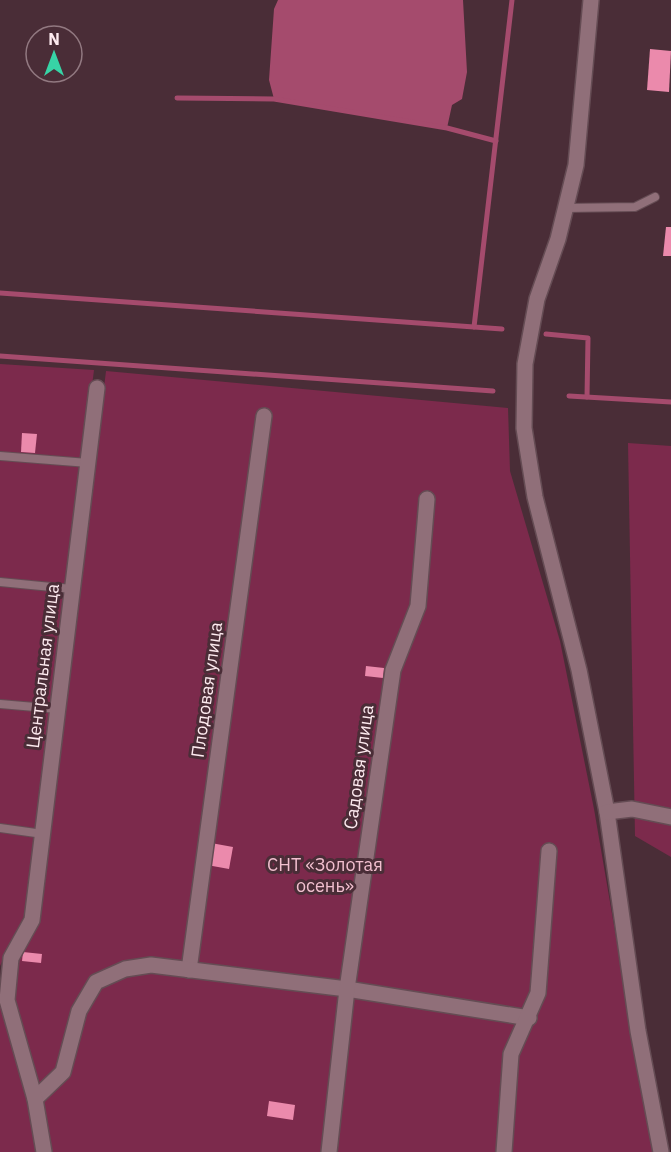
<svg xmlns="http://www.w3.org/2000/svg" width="671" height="1152" viewBox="0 0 671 1152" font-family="'IBM Plex Sans',sans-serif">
  <rect width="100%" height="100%" fill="#4a2d37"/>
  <!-- green -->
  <g fill="#7c2a4c">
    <polygon points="0,364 94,370 24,916 0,966"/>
    <polygon points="106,371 508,408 510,471 560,641 594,809 653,1152 0,1152 0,983 39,923"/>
    <polygon points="628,443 671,446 671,857 635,836"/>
  </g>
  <!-- water -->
  <polygon fill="#a54b6d" points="278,0 463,0 467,72 462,99 452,105 447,128 274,99 269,80 274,9"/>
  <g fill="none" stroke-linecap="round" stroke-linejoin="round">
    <!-- stream -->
    <g stroke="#a54b6d" stroke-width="5">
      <polyline points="177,98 274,99 447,128 496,141"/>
      <polyline points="0,293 502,329"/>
      <polyline points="474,327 512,0"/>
      <polyline points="546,334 588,338 587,397"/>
      <polyline points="0,356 493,391"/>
      <polyline points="569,396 671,402"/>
    </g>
  </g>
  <!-- building -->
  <g fill="#eb8aac">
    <polygon points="650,49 671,51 669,92 647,90"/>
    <polygon points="666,227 671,227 671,256 663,256"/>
    <polygon points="22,433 37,434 35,453 21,452"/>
    <polygon points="366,666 384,668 383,678 365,676"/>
    <polygon points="211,843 233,847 229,869 207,865"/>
    <polygon points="23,952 42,954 41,963 22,961"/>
    <polygon points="269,1101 295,1105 293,1120 267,1116"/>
  </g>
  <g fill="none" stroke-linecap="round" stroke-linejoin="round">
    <!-- service casing -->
    <g stroke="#654c54" stroke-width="10">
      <g id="service">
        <polyline points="565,208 635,207 655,197"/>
        <polyline points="0,456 88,463"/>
        <polyline points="0,582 72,589"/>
        <polyline points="0,704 58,709"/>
        <polyline points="0,828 43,834"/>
      </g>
    </g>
    <!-- minor casing -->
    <g stroke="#654c54" stroke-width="18">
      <g id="minor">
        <polyline points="591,0 576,165 558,239 537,299 525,364 524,428 535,497 579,670 607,812 638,1031 661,1152"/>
        <polyline points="607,812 632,809 671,817"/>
        <polyline points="189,970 264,416"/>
        <polyline points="35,1099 63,1072 79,1011 96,982 125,969 151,965 347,989 529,1018"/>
        <polyline points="44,1152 35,1099 7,1000 11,958 32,920 97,388"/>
        <polyline points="329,1152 347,989 393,670 418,606 427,499"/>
        <polyline points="504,1152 511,1054 538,993 549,851"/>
      </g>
    </g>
    <!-- service -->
    <use href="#service" stroke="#906f79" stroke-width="8"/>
    <!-- minor -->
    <use href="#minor" stroke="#906f79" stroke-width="15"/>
  </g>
  <g text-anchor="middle" stroke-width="6" stroke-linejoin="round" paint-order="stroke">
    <!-- street labels -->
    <g font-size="18" fill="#fdeaef" stroke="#4a2d37">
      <text transform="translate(43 666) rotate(-83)" y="6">Центральная улица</text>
      <text transform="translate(207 690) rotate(-82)" y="6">Плодовая улица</text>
      <text transform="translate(359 767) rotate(-82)" y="6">Садовая улица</text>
    </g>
    <!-- park labels -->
    <g font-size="18" fill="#f2bfcf" stroke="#4a2d37">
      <text x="325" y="871">СНТ «Золотая<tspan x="325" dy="21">осень»</tspan></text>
    </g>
  </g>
  <!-- north arrow -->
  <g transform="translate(54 54)"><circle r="28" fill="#4a2d37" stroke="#927981" stroke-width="1.5"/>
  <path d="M0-4.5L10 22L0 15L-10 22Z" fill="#37d4a6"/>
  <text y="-9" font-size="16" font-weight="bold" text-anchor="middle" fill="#fdeaef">N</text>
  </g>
</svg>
